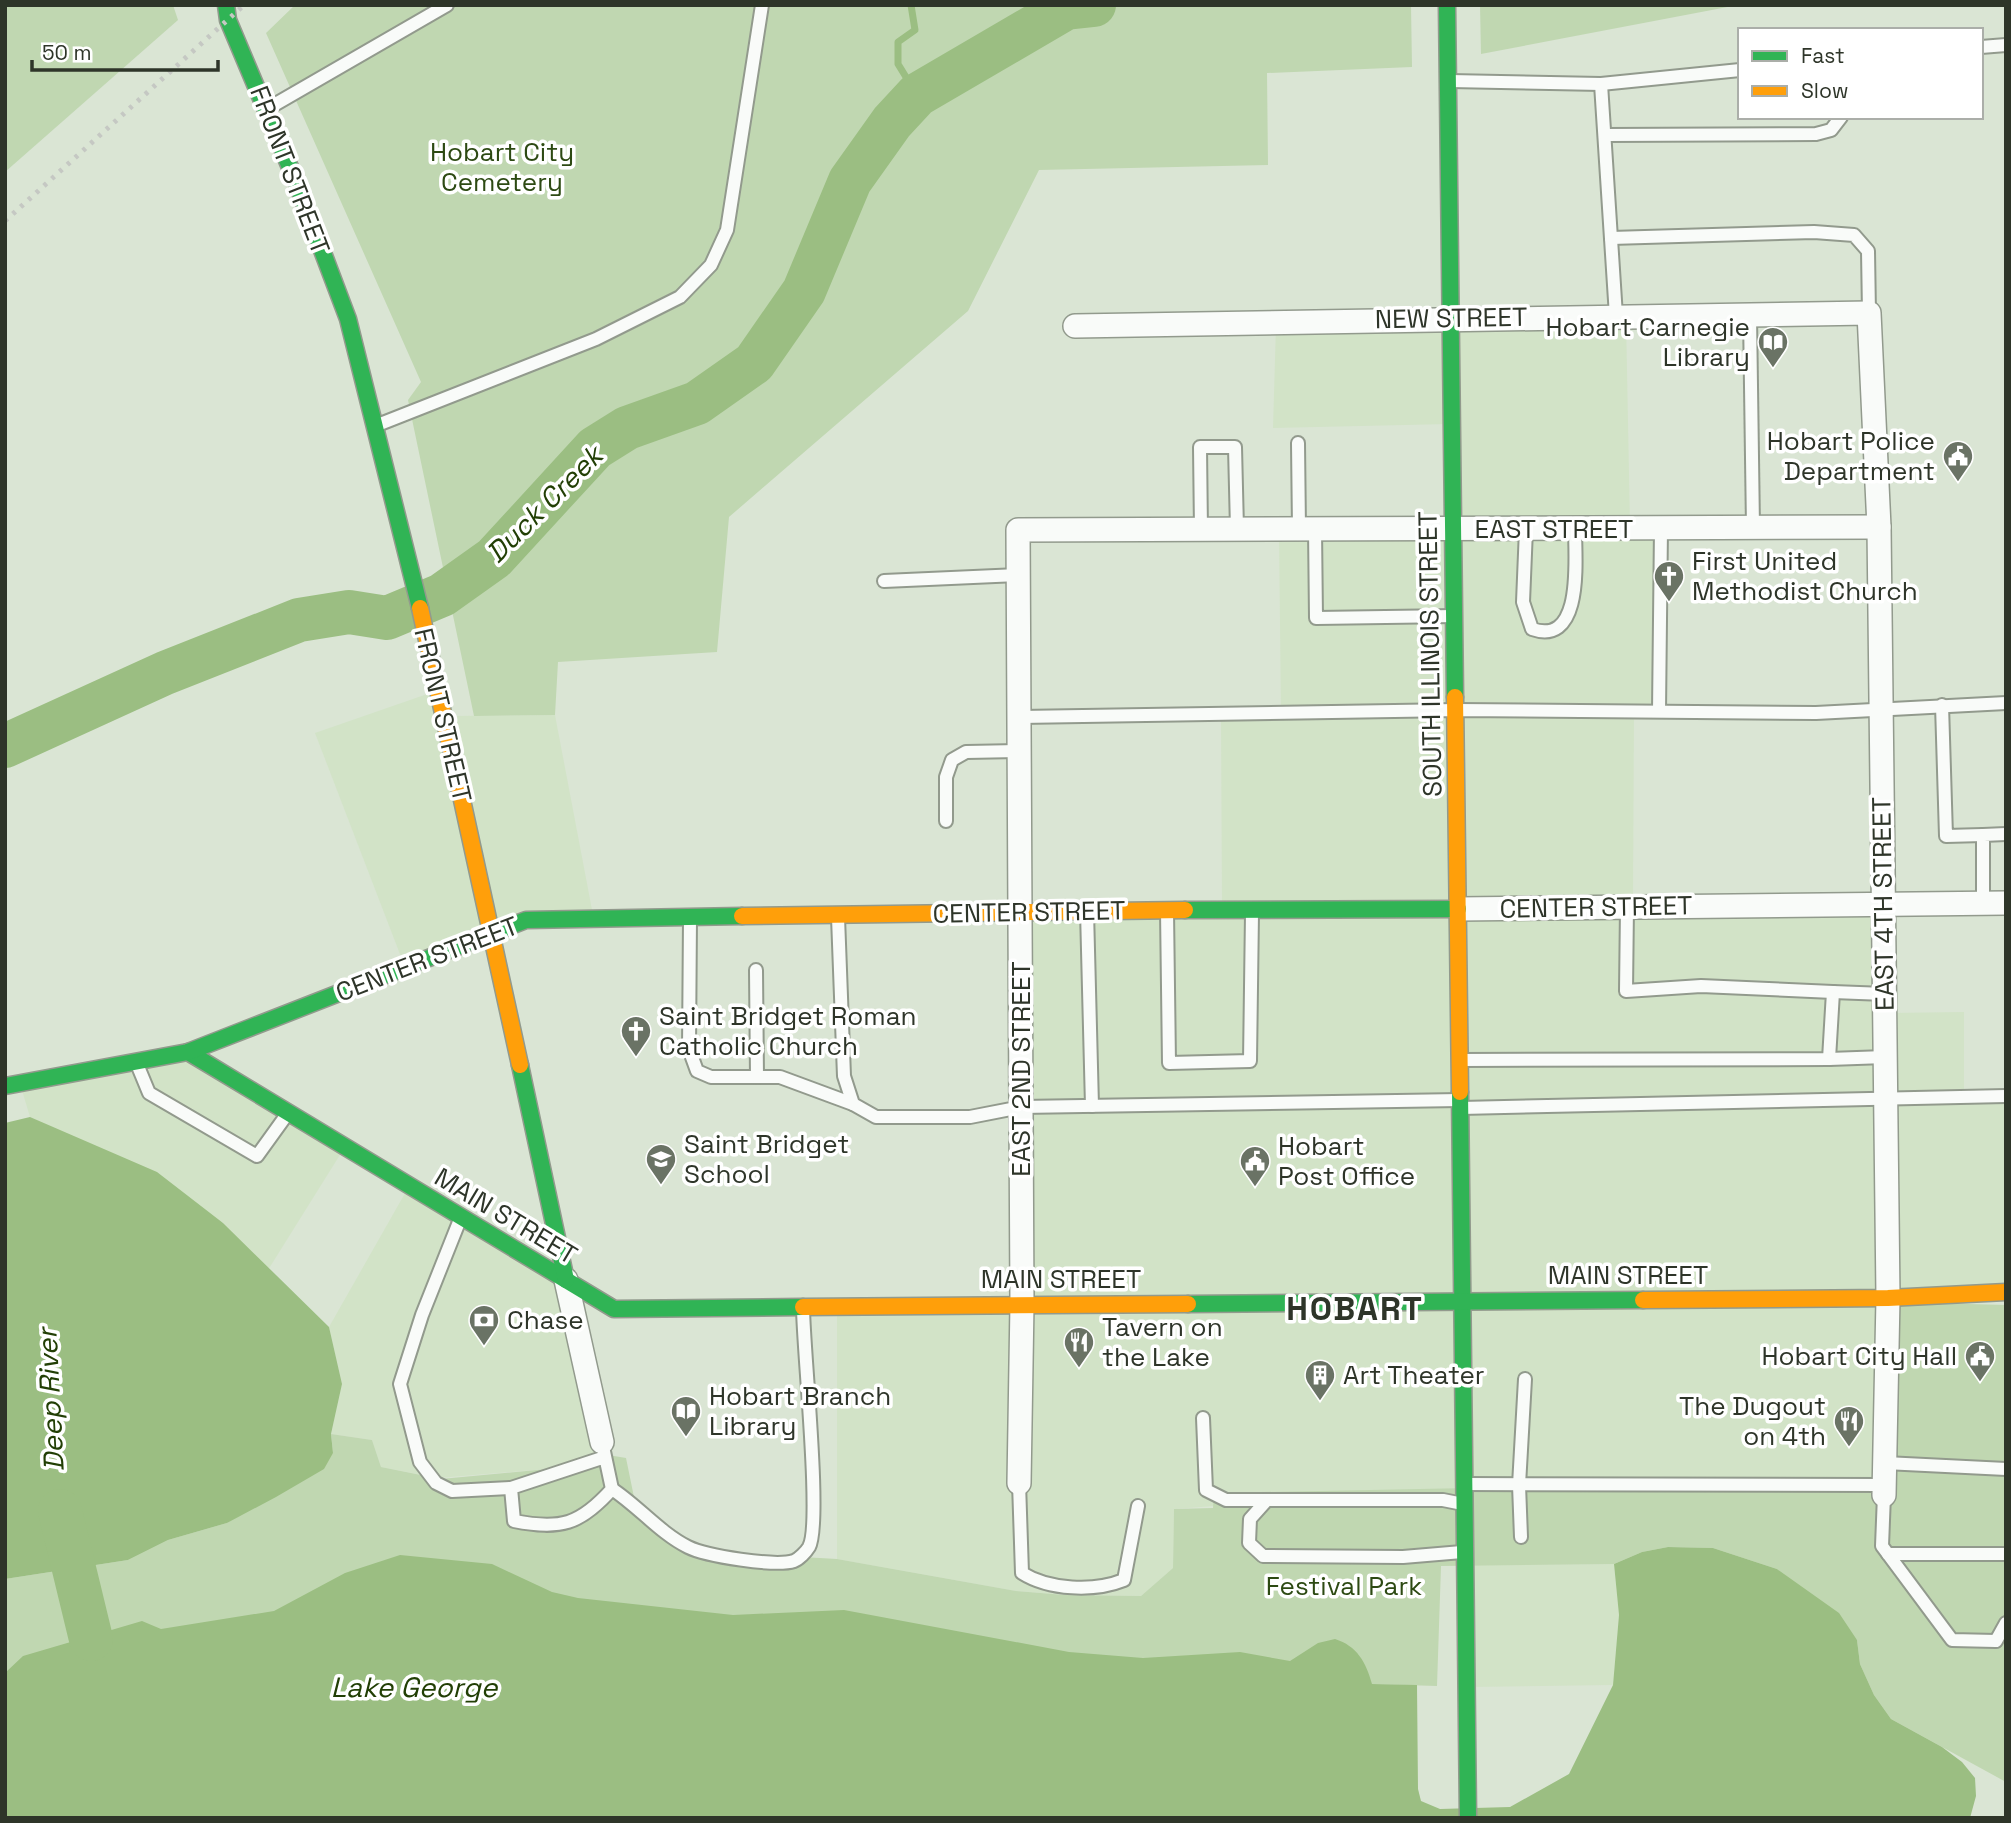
<svg xmlns="http://www.w3.org/2000/svg" width="2011" height="1823" viewBox="0 0 2011 1823" font-family="'Space Grotesk',sans-serif">
  <rect width="100%" height="100%" fill="#dae5d4"/>
  <!-- built -->
  <g fill="#d2e3c7">
    <polygon points="1626,318 1630,526 1456,527 1453,320"/>
    <polygon points="1448,320 1449,424 1273,428 1276,325"/>
    <polygon points="1452,530 1453,906 1222,907 1221,717 1281,715 1279,531"/>
    <polygon points="1658,531 1656,708 1458,707 1457,532"/>
    <polygon points="436,691 487,931 403,962 315,733"/>
    <polygon points="1458,712 1634,713 1633,904 1462,905"/>
    <polygon points="555,715 593,915 493,929 447,716"/>
    <polygon points="1881,907 1887,1013 1964,1012 1964,1102 2006,1102 2006,1289 1025,1301 1024,914"/>
    <polygon points="188,1056 343,1150 268,1270 223,1223 87,1144 30,1117 21,1087"/>
    <polygon points="408,1188 561,1281 602,1454 558,1468 438,1478 381,1467 372,1440 331,1434 342,1384 329,1327"/>
    <polygon points="1893,1302 1889,1489 1469,1488 1468,1305"/>
    <polygon points="1460,1305 1461,1488 1174,1509 1173,1568 1141,1596 1065,1595 1016,1591 837,1559 837,1309"/>
    <polygon points="1614,1564 1619,1615 1613,1685 1468,1687 1468,1565"/>
  </g>
  <!-- green -->
  <g fill="#c0d7b1">
    <polygon points="5,5 173,5 178,20 5,172"/>
    <polygon points="295,5 1411,5 1412,67 1267,73 1268,165 1039,170 968,311 729,517 717,652 558,662 555,715 474,716 408,400 421,382 266,33"/>
    <polygon points="1480,5 1738,5 1481,54"/>
    <polygon points="1893,1302 2006,1305 2006,1782 1891,1719 1874,1695 1860,1664 1857,1640 1777,1569 1713,1548 1668,1547 1642,1552 1614,1564 1441,1566 1437,1686 1372,1684 5,1708 5,1579 128,1560 168,1540 227,1523 333,1453 331,1434 372,1440 381,1467 441,1479 558,1468 602,1454 626,1458 635,1502 692,1546 750,1554 837,1559 1016,1591 1065,1595 1141,1596 1173,1568 1174,1509 1213,1508 1214,1493 1469,1488 1889,1489"/>
  </g>
  <!-- water -->
  <g fill="#9bbe82">
    <polygon points="30,1117 157,1172 223,1223 329,1327 342,1384 331,1434 333,1453 324,1469 276,1497 227,1523 168,1540 128,1560 5,1579 5,1123"/>
    <path d="M1668,1547L1713,1548L1777,1569L1839,1613L1857,1640L1860,1664L1874,1695L1891,1719L1942,1747L1962,1762L1975,1778L1976,1796L1970,1818H5V1673L23,1656L142,1621L161,1629L274,1611L345,1573L400,1555L492,1564L552,1592L578,1598L733,1615L844,1610L1069,1652L1143,1658L1240,1652L1290,1661L1318,1643L1335,1639C1357,1646 1366,1662 1372,1684L1417,1685L1418,1789L1421,1801L1440,1809L1510,1807L1569,1774L1613,1685L1619,1615L1614,1564L1642,1552Z"/>
  </g>
  <g fill="none" stroke-linecap="round" stroke-linejoin="round">
    <!-- stream -->
    <polyline stroke="#9bbe82" stroke-width="7" points="911,5 915,30 898,42 898,64 917,95"/>
    <!-- river -->
    <g stroke="#9bbe82" stroke-width="44">
      <polyline points="5,746 165,673 299,620 349,612 387,618 442,595 494,558 595,448 627,428 697,403 754,363 804,291 850,181 892,122 917,95 1066,8 1094,5"/>
      <polyline points="60,1511 91,1639"/>
    </g>
    <!-- lane casing -->
    <g stroke="#929a8d" stroke-width="16">
      <g id="lane">
        <polyline points="1981,47 2006,45"/>
        <polyline points="1450,81 1601,84 1740,70"/>
        <polyline points="1601,84 1616,316"/>
        <polyline points="267,109 447,5"/>
        <polyline points="1605,135 1816,134 1831,130 1841,117"/>
        <polyline points="1611,238 1814,232 1854,235 1868,251 1869,313"/>
        <polyline points="1750,315 1753,528"/>
        <polyline points="375,426 596,339 680,297 711,265 727,230 762,5"/>
        <polyline points="1298,443 1299,529"/>
        <polyline points="1315,529 1316,618 1455,616"/>
        <path d="M1526,529L1523,602L1532,629C1584,647 1575,558 1575,529"/>
        <polyline points="1201,530 1200,447 1235,447 1237,529"/>
        <polyline points="884,581 1019,575"/>
        <polyline points="1942,705 1946,836 1983,835"/>
        <polyline points="1659,711 1661,528"/>
        <polyline points="1020,717 1456,710 1816,713 2006,703"/>
        <polyline points="946,821 946,777 952,760 966,752 1020,751"/>
        <polyline points="1983,903 1983,835 2006,834"/>
        <polyline points="1087,911 1092,1106"/>
        <polyline points="1167,911 1169,1063 1250,1061 1252,913"/>
        <polyline points="838,917 844,1076 853,1104 876,1117 970,1117 1021,1107 1460,1100"/>
        <polyline points="690,919 689,1049 697,1071 711,1077 780,1077 853,1104"/>
        <polyline points="756,970 757,1077"/>
        <polyline points="1833,992 1885,994"/>
        <polyline points="1829,1059 1885,1057"/>
        <polyline points="1460,1060 1829,1059 1833,992 1701,986 1626,991 1627,907"/>
        <polyline points="137,1064 149,1093 257,1156 288,1113"/>
        <polyline points="1461,1108 2006,1096"/>
        <polyline points="461,1217 422,1315 400,1384 420,1462 436,1483 452,1491 511,1488"/>
        <polyline points="1203,1418 1206,1490 1226,1500 1267,1500"/>
        <path d="M602,1442L612,1489C580,1525 560,1530 514,1521L511,1488L605,1457"/>
        <polyline points="1885,1463 2006,1469"/>
        <path d="M1019,1483L1022,1573C1049,1590 1094,1592 1124,1580L1138,1506"/>
        <polyline points="1464,1484 1884,1485"/>
        <path d="M612,1489C638,1506 660,1533 688,1547C706,1556 775,1567 794,1561C799,1559 806,1552 809,1547C822,1524 803,1347 803,1307"/>
        <polyline points="1884,1495 1882,1546 1952,1640 1996,1641 2006,1623"/>
        <polyline points="1521,1537 1519,1485 1525,1379"/>
        <polyline points="1462,1552 1403,1557 1263,1556 1249,1543 1250,1519 1267,1500 1443,1500 1463,1504"/>
        <polyline points="1888,1554 2006,1554"/>
      </g>
    </g>
    <!-- street casing -->
    <g stroke="#929a8d" stroke-width="26">
      <g id="street">
        <polyline points="1075,326 1869,313 1879,527 1888,1298 1884,1495"/>
        <polyline points="1458,909 2006,903"/>
        <polyline points="566,1280 602,1442"/>
        <polyline points="1019,1483 1022,1304 1018,530 1879,527"/>
      </g>
    </g>
    <!-- fast casing -->
    <g stroke="#929a8d" stroke-width="19">
      <g id="fast">
        <polyline points="226,5 228,20 297,184 348,319 420,608"/>
        <polyline points="1447,5 1455,697"/>
        <polyline points="1185,910 1458,909"/>
        <polyline points="188,1052 614,1309 803,1307"/>
        <polyline points="520,1065 566,1280"/>
        <polyline points="5,1086 188,1052 526,920 742,916"/>
        <polyline points="1460,1092 1468,1818"/>
        <polyline points="1188,1304 1643,1300"/>
      </g>
    </g>
    <!-- slow casing -->
    <g stroke="#929a8d" stroke-width="19">
      <g id="slow">
        <polyline points="420,608 520,1065"/>
        <polyline points="1455,697 1460,1092"/>
        <polyline points="742,916 1185,910"/>
        <polyline points="1643,1300 1888,1298 2006,1292"/>
        <polyline points="803,1307 1188,1304"/>
      </g>
    </g>
    <!-- lane -->
    <use href="#lane" stroke="#f9fbf9" stroke-width="12"/>
    <!-- street -->
    <use href="#street" stroke="#f9fbf9" stroke-width="23"/>
    <!-- fast -->
    <use href="#fast" stroke="#30b455" stroke-width="16"/>
    <!-- slow -->
    <use href="#slow" stroke="#ff9f0a" stroke-width="16"/>
    <!-- rail -->
    <polyline stroke="#c5c8c3" stroke-width="5" stroke-dasharray="3.5 7" stroke-linecap="butt" points="5,221 244,5"/>
  </g>
  <!-- icons -->
  <defs>
    <g id="library-pin" transform="scale(1.575)"><path d="M0 17L-7.5 6A9.5 9.5 0 1 1 7.5 6Z" fill="#6a7365" stroke="#fff"/><path d="M-6-4Q-3-5.5-.7-3.5V5Q-3 3-6 4ZM6-4Q3-5.5 .7-3.5V5Q3 3 6 4Z" fill="#fff"/></g>
    <g id="civic-pin" transform="scale(1.575)"><path d="M0 17L-7.5 6A9.5 9.5 0 1 1 7.5 6Z" fill="#6a7365" stroke="#fff"/><path d="M-.6-6.5H3V-4.5H.6V-3L4-1V1h2V6H-6V1h2V-1L-.6-3ZM-1.2 2.5V6h2.4V2.5Z" fill="#fff"/></g>
    <g id="church-pin" transform="scale(1.575)"><path d="M0 17L-7.5 6A9.5 9.5 0 1 1 7.5 6Z" fill="#6a7365" stroke="#fff"/><path d="M-1.2-6h2.4v3.5h3.3v2.4h-3.3V6h-2.4V-.1h-3.3v-2.4h3.3Z" fill="#fff"/></g>
    <g id="school-pin" transform="scale(1.575)"><path d="M0 17L-7.5 6A9.5 9.5 0 1 1 7.5 6Z" fill="#6a7365" stroke="#fff"/><path d="M0-5L7-2L0 1L-7-2ZM-4 1L0 2.5L4 1V4Q0 6-4 4Z" fill="#fff"/></g>
    <g id="bank-pin" transform="scale(1.575)"><path d="M0 17L-7.5 6A9.5 9.5 0 1 1 7.5 6Z" fill="#6a7365" stroke="#fff"/><path d="M-6-4H6V4H-6ZM0-2.3a2.3 2.3 0 1 0 0 4.6a2.3 2.3 0 1 0 0-4.6Z" fill="#fff"/></g>
    <g id="restaurant-pin" transform="scale(1.575)"><path d="M0 17L-7.5 6A9.5 9.5 0 1 1 7.5 6Z" fill="#6a7365" stroke="#fff"/><path d="M-5-6h1v4h1v-4h1v4h1v-4h1v5L-1.5 .5V6h-2V.5L-5-1ZM5-6V6H3V1.5H1.5Q1.5-4 5-6Z" fill="#fff"/></g>
    <g id="building-pin" transform="scale(1.575)"><path d="M0 17L-7.5 6A9.5 9.5 0 1 1 7.5 6Z" fill="#6a7365" stroke="#fff"/><path d="M-4-6H4V6H1V3H-1V6H-4ZM-2.5-4.3h1.7v1.8h-1.7ZM.8-4.3h1.7v1.8H.8ZM-2.5-1h1.7V.8h-1.7ZM.8-1h1.7V.8H.8Z" fill="#fff"/></g>
  </defs>
  <g fill-rule="evenodd">
    <use href="#library-pin" x="1773" y="342"/>
    <use href="#civic-pin" x="1958" y="456"/>
    <use href="#church-pin" x="1669" y="576"/>
    <use href="#church-pin" x="636" y="1031"/>
    <use href="#school-pin" x="661" y="1159"/>
    <use href="#civic-pin" x="1255" y="1161"/>
    <use href="#bank-pin" x="484" y="1320"/>
    <use href="#restaurant-pin" x="1079" y="1342"/>
    <use href="#civic-pin" x="1980" y="1356"/>
    <use href="#building-pin" x="1320" y="1375"/>
    <use href="#library-pin" x="686" y="1411"/>
    <use href="#restaurant-pin" x="1849" y="1421"/>
  </g>
  <g text-anchor="middle" stroke-width="7" stroke-linejoin="round" paint-order="stroke">
    <!-- park labels -->
    <g font-size="26" fill="#2d4a13" stroke="#fff">
      <text x="502" y="161">Hobart City<tspan x="502" dy="30">Cemetery</tspan></text>
      <text x="1344" y="1595">Festival Park</text>
    </g>
    <!-- street labels -->
    <g font-size="26" fill="#2e3529" stroke="#fff">
      <text transform="translate(290 170) rotate(69)" y="9">FRONT STREET</text>
      <text transform="translate(1451 318) rotate(-1)" y="9">NEW STREET</text>
      <text x="1554" y="538">EAST STREET</text>
      <text transform="translate(1430 654) rotate(-91)" y="9">SOUTH ILLINOIS STREET</text>
      <text transform="translate(443 715) rotate(77)" y="9">FRONT STREET</text>
      <text transform="translate(1883 904) rotate(-91)" y="9">EAST 4TH STREET</text>
      <text transform="translate(1596 907) rotate(-1)" y="9">CENTER STREET</text>
      <text transform="translate(1029 912) rotate(-1)" y="9">CENTER STREET</text>
      <text transform="translate(427 959) rotate(-21)" y="9">CENTER STREET</text>
      <text transform="translate(1021 1069) rotate(-90)" y="9">EAST 2ND STREET</text>
      <text transform="translate(506 1216) rotate(31)" y="9">MAIN STREET</text>
      <text x="1628" y="1284">MAIN STREET</text>
      <text x="1061" y="1288">MAIN STREET</text>
    </g>
    <!-- poi labels -->
    <g font-size="26" fill="#2e3529" stroke="#fff" text-anchor="start">
      <text x="1750" y="336" text-anchor="end">Hobart Carnegie<tspan x="1750" dy="30">Library</tspan></text>
      <text x="1935" y="450" text-anchor="end">Hobart Police<tspan x="1935" dy="30">Department</tspan></text>
      <text x="1692" y="570">First United<tspan x="1692" dy="30">Methodist Church</tspan></text>
      <text x="659" y="1025">Saint Bridget Roman<tspan x="659" dy="30">Catholic Church</tspan></text>
      <text x="684" y="1153">Saint Bridget<tspan x="684" dy="30">School</tspan></text>
      <text x="1278" y="1155">Hobart<tspan x="1278" dy="30">Post Office</tspan></text>
      <text x="507" y="1329">Chase</text>
      <text x="1102" y="1336">Tavern on<tspan x="1102" dy="30">the Lake</tspan></text>
      <text x="1957" y="1365" text-anchor="end">Hobart City Hall</text>
      <text x="1343" y="1384">Art Theater</text>
      <text x="709" y="1405">Hobart Branch<tspan x="709" dy="30">Library</tspan></text>
      <text x="1826" y="1415" text-anchor="end">The Dugout<tspan x="1826" dy="30">on 4th</tspan></text>
    </g>
    <!-- water labels -->
    <g font-size="28" font-style="italic" fill="#223f05" stroke="#fff">
      <text transform="translate(544 504) rotate(-45)" y="10">Duck Creek</text>
      <text transform="translate(50 1400) rotate(-93)" y="10">Deep River</text>
      <text x="414" y="1697">Lake George</text>
    </g>
    <!-- district labels -->
    <g font-size="33" font-weight="bold" letter-spacing="2" fill="#2e3529" stroke="#fff">
      <text x="1355" y="1320">HOBART</text>
    </g>
  </g>
  <!-- border -->
  <rect width="2011" height="1823" fill="none" stroke="#2e3529" stroke-width="14"/>
  <!-- legend -->
  <rect x="1738" y="28" width="245" height="91" fill="#ffffff" stroke="#abaea9" stroke-width="2"/>
  <rect x="1752" y="51" width="35" height="10" fill="#30b455" stroke="#abaea9" stroke-width="2"/>
  <text x="1801" y="63" font-size="21" fill="#2e3529">Fast</text>
  <rect x="1752" y="86" width="35" height="10" fill="#ff9f0a" stroke="#abaea9" stroke-width="2"/>
  <text x="1801" y="98" font-size="21" fill="#2e3529">Slow</text>
  <!-- scale -->
  <path d="M32 60v10h186v-10" fill="none" stroke="#2e3529" stroke-width="3.5"/>
  <text x="42" y="60" font-size="21" fill="#2e3529" stroke="#ffffff" stroke-width="5" paint-order="stroke">50 m</text>
</svg>
